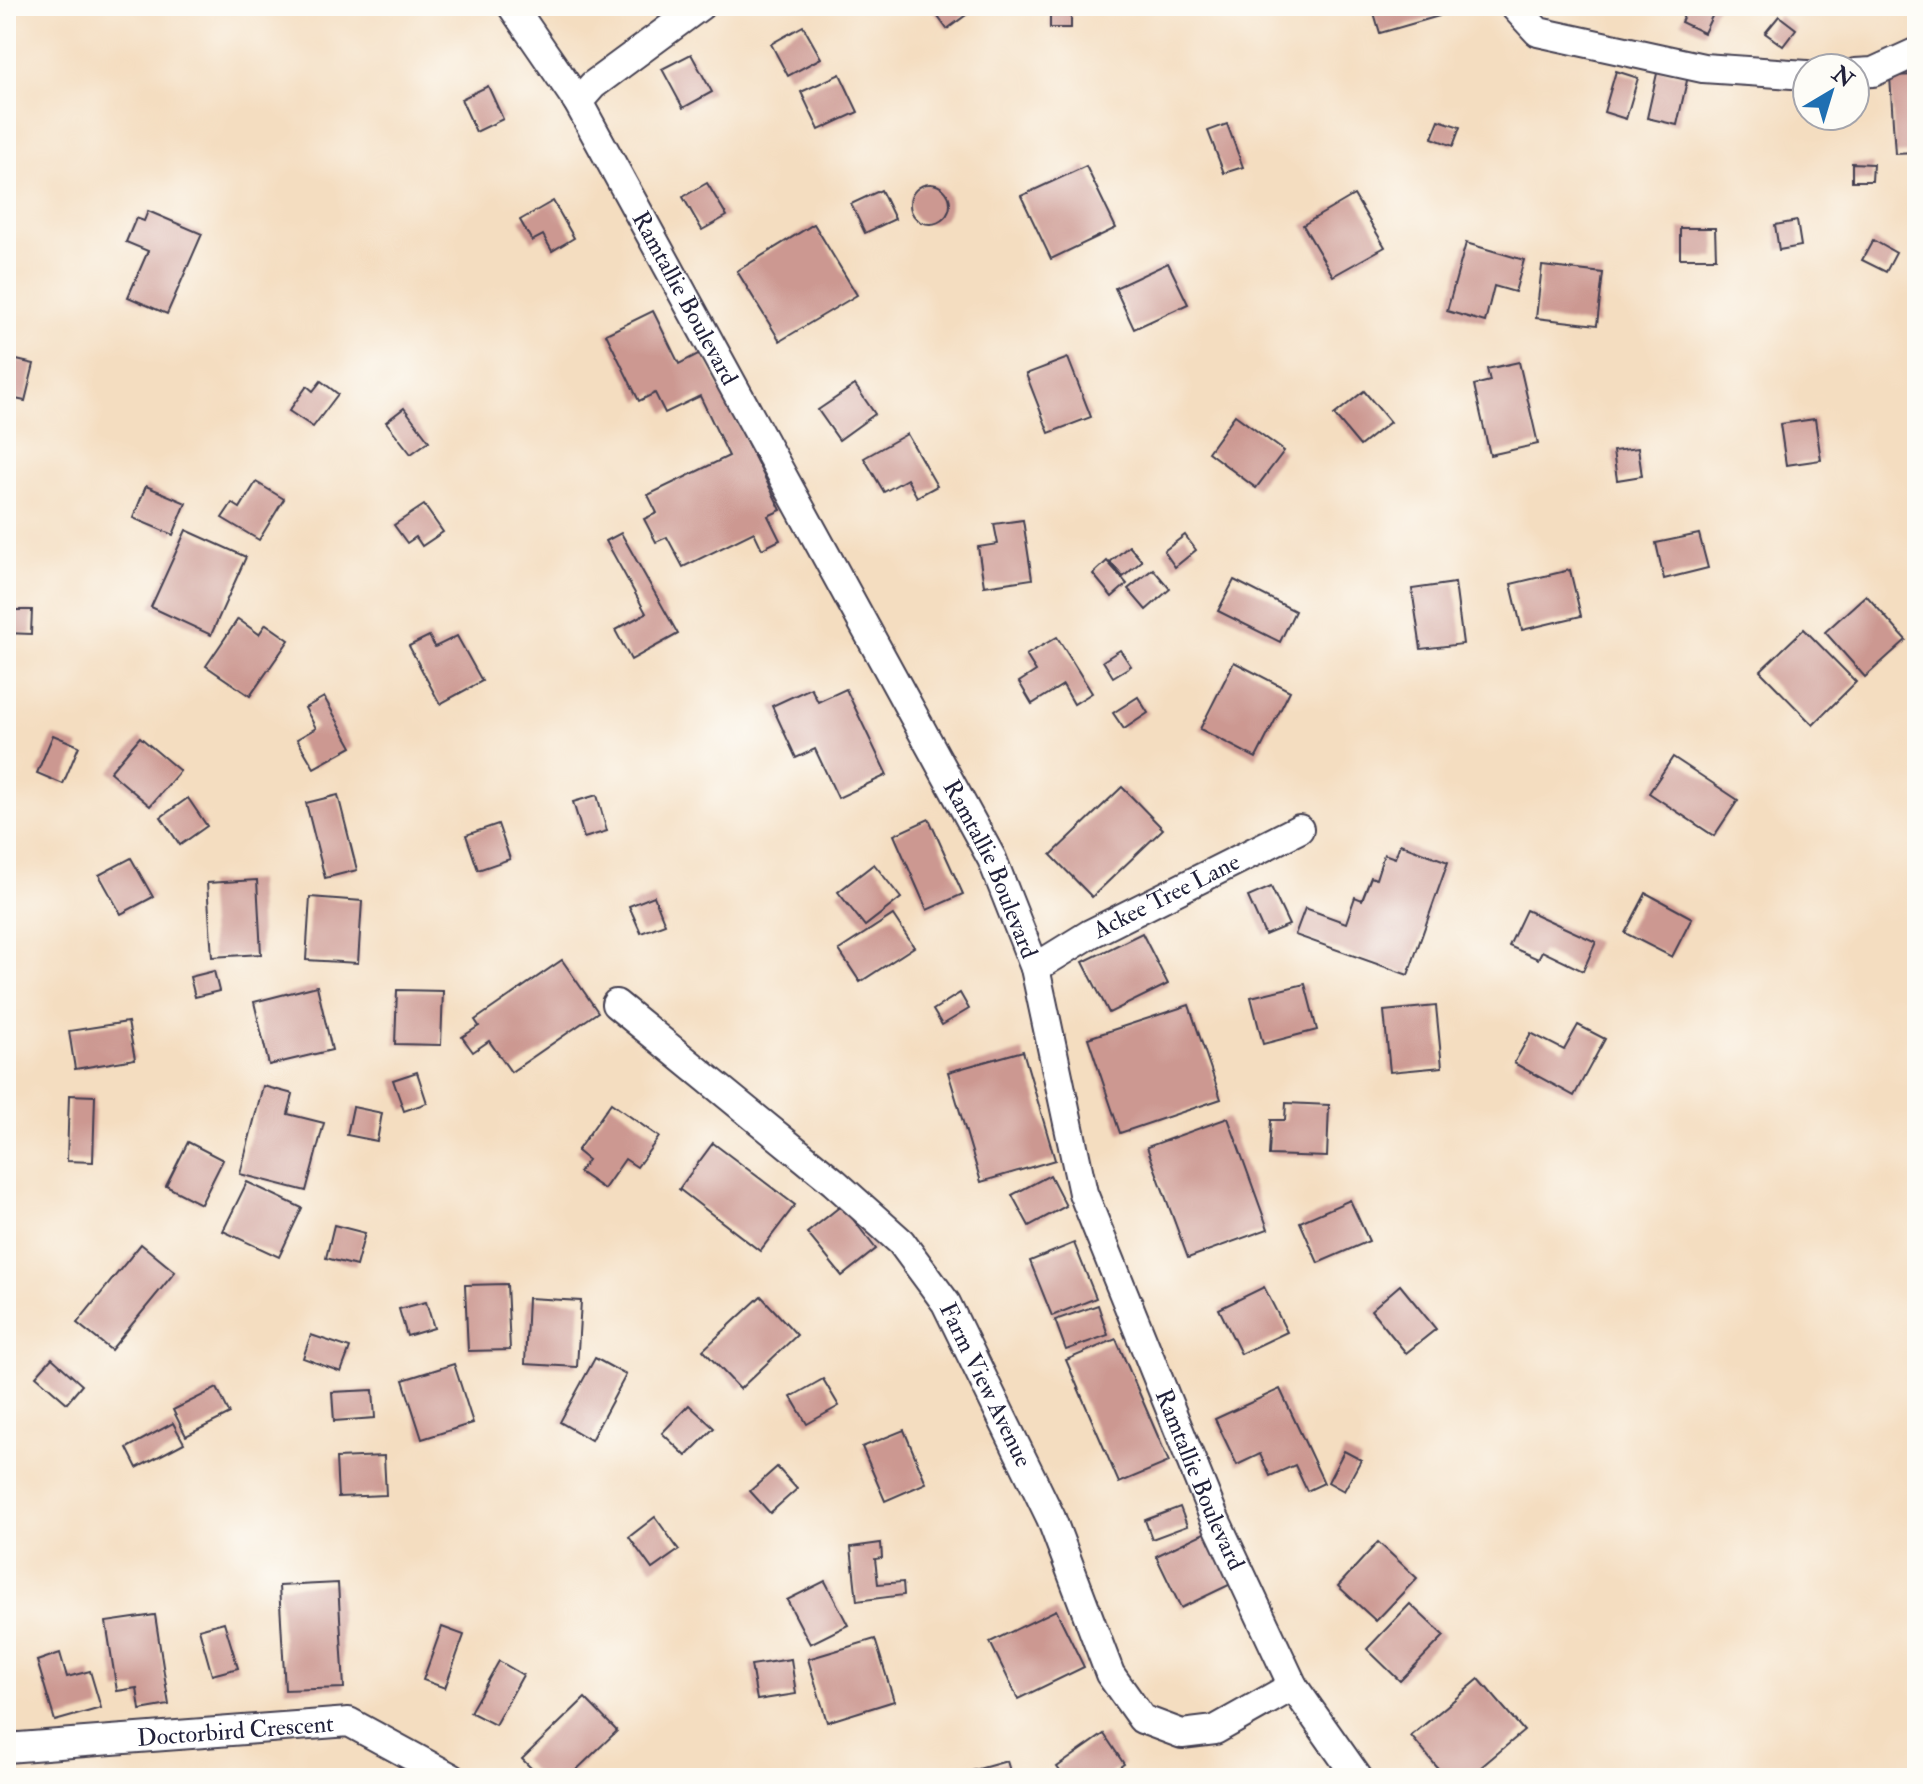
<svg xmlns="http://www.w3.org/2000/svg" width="1923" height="1784" viewBox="0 0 1923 1784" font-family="'IM FELL Double Pica',serif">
  <rect width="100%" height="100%" fill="#fdfcf7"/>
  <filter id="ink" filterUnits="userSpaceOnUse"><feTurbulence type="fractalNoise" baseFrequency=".0125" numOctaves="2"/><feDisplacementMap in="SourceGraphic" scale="16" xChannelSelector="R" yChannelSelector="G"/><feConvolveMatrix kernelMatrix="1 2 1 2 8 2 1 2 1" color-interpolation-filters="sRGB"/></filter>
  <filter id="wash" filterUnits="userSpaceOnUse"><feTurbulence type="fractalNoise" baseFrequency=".006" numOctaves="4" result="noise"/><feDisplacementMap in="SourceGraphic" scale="32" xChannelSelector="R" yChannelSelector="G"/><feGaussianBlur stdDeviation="1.8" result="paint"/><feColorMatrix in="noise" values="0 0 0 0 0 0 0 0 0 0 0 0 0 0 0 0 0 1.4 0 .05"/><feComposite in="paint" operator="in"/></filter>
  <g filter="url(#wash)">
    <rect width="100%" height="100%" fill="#f4ddc0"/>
    <g id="blocks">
      <!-- building -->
      <g fill="#cc9891">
        <polygon points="930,6 959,6 966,15 947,29"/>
        <rect x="1050" y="6" width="21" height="22"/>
        <polygon points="1372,6 1436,6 1439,16 1380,33"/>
        <polygon points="1688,6 1717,6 1704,33 1681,22"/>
        <polygon points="1779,16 1796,29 1783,46 1765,33"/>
        <polygon points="803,26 821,58 788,76 771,44"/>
        <polygon points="691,54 712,92 683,108 662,69"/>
        <polygon points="1658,69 1688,76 1677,125 1647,118"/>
        <polygon points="1616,71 1638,78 1626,119 1604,112"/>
        <polygon points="840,74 858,112 819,130 801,92"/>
        <polygon points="1917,75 1917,153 1895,154 1890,76"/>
        <polygon points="488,86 503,119 476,132 461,99"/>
        <polygon points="1439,120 1460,127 1453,146 1432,138"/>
        <polygon points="1227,124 1243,167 1224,173 1208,131"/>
        <polygon points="1852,163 1873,164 1872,181 1852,181"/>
        <polygon points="1086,166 1116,228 1051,259 1021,196"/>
        <polygon points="707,183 727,216 702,230 683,197"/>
        <circle cx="930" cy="204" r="20"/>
        <polygon points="881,190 895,219 865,233 851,204"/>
        <polygon points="1354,195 1385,247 1333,276 1303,225"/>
        <polygon points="553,201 574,238 552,251 543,235 532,241 520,220"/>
        <polygon points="148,211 202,234 167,314 128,297 148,251 126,242 136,218 144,221"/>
        <polygon points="1797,221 1801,246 1779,250 1775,225"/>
        <polygon points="814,224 857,295 780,341 737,271"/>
        <polygon points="1680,228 1715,228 1716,258 1680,258"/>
        <polygon points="1873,240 1896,253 1886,272 1862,260"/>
        <polygon points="1466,243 1524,260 1515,292 1494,286 1485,322 1447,311"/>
        <polygon points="1168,263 1188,304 1134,329 1115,288"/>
        <polygon points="1542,266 1603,273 1597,325 1536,318"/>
        <polygon points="653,311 679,364 702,352 781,510 768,516 780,540 762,549 754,532 683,567 667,537 656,542 644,519 657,513 648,495 729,456 700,396 665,413 655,393 639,401 606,334"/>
        <polygon points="8,358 34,364 25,401 6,397"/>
        <polygon points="1068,358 1091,417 1049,433 1026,374"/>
        <polygon points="1519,362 1538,444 1490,455 1474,385 1490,381 1487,369"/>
        <polygon points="321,381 338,394 313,427 289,411 307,386 313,391"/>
        <polygon points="855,385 875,414 839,440 818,410"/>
        <polygon points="1364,391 1390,422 1360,446 1334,415"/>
        <polygon points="404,408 429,441 411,454 386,422"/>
        <polygon points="1235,415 1284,451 1256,488 1208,452"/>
        <polygon points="1815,419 1821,460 1786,465 1780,424"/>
        <polygon points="907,434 937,486 917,497 907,479 884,492 864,458"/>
        <polygon points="1638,448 1642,476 1617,480 1613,451"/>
        <polygon points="256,482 284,499 259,540 222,518 232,503 240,508"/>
        <polygon points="146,486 186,503 173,535 133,518"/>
        <polygon points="424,505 443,532 422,546 416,537 407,543 394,525"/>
        <polygon points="1023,520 1032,579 984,586 978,547 998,544 994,524"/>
        <polygon points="186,530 246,557 211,635 151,607"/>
        <polygon points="621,533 678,634 631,660 615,630 646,613 606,541"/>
        <polygon points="1699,534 1708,568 1664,579 1656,543"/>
        <polygon points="1185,535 1196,550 1175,567 1164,551"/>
        <polygon points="1129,546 1142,561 1123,577 1110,562"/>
        <polygon points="1107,561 1127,584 1112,597 1093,574"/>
        <polygon points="1153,569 1170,589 1146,610 1128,589"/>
        <polygon points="1570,570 1581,616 1522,630 1511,584"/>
        <polygon points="1234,580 1295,611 1280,642 1218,611"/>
        <polygon points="1455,583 1463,644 1421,649 1412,589"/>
        <polygon points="1866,595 1906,640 1865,677 1825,632"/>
        <polygon points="6,610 32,610 31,634 6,633"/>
        <polygon points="238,619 259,634 266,624 289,640 250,696 206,666"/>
        <polygon points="1804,629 1856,682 1813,725 1760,671"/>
        <polygon points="429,636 435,647 457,636 482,681 440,704 409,646"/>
        <polygon points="1057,637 1092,693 1074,704 1063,685 1032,704 1019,682 1036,671 1026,655"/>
        <polygon points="1120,650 1131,666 1113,677 1103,661"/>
        <polygon points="1234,662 1290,691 1256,758 1200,729"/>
        <polygon points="811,688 818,702 846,689 887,775 838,798 815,749 796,758 772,706"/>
        <polygon points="324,697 352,747 314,768 297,739 316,728 305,708"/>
        <polygon points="1138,697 1148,713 1124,729 1113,713"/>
        <polygon points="53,735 79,746 63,784 37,773"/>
        <polygon points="140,737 180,771 150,806 110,772"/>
        <polygon points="1673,757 1738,800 1714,836 1649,793"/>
        <polygon points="1122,787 1163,829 1092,897 1051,855"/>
        <polygon points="338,795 357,870 325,878 306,803"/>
        <polygon points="597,795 607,831 584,838 573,802"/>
        <polygon points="188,798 207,826 180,845 161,817"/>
        <polygon points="929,819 963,894 927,910 894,835"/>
        <polygon points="498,824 510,859 478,870 466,835"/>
        <polygon points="1400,844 1448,862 1408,975 1295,935 1305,908 1346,923 1355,897 1362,900 1371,877 1376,879 1384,854 1395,858"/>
        <polygon points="131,858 153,897 121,914 99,875"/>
        <polygon points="874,864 901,898 865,926 838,892"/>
        <polygon points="257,880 261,954 212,957 207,883"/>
        <polygon points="1271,887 1289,925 1265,935 1248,897"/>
        <polygon points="1646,893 1692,918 1672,957 1625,933"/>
        <polygon points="654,896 665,924 641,933 629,906"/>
        <polygon points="310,897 362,901 358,963 306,960"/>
        <polygon points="1526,910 1596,942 1583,971 1542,951 1538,959 1509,946"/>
        <polygon points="893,915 914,947 860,982 839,950"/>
        <polygon points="1142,933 1168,984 1109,1013 1083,962"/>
        <polygon points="562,960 598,1012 511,1072 489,1041 473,1052 462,1037 479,1026 475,1020"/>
        <polygon points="214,971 219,991 195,997 190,977"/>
        <polygon points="1305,984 1317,1030 1263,1044 1251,997"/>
        <polygon points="317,986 332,1050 269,1065 254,1002"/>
        <polygon points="397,990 443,991 441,1045 395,1044"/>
        <polygon points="960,993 969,1009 942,1025 933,1010"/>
        <polygon points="1189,1005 1221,1099 1120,1133 1088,1038"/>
        <polygon points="1436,1006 1442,1067 1390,1072 1384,1011"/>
        <polygon points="128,1022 135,1059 75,1069 69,1031"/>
        <polygon points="1578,1025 1605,1039 1574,1096 1514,1063 1531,1033 1564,1050"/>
        <polygon points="1023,1051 1055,1160 981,1182 948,1072"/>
        <polygon points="417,1072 427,1103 404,1111 393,1080"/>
        <polygon points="263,1086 293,1094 288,1114 324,1123 306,1191 240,1174"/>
        <polygon points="69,1095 95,1096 93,1162 67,1161"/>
        <polygon points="611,1103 659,1137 637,1167 625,1159 604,1189 579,1172 588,1160 577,1151"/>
        <polygon points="1286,1103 1329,1105 1327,1157 1269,1155 1271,1120 1285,1120"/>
        <polygon points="353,1107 382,1113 377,1141 347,1135"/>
        <polygon points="1228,1118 1268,1229 1188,1258 1147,1147"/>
        <polygon points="188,1142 223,1160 201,1204 166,1186"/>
        <polygon points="713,1143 795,1205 760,1251 679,1189"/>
        <polygon points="1050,1175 1066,1206 1029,1226 1012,1195"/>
        <polygon points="247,1182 302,1208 279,1257 223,1231"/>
        <polygon points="1350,1200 1369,1241 1318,1263 1300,1222"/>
        <polygon points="842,1205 876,1249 842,1276 807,1233"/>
        <polygon points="334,1225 365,1233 356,1266 326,1258"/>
        <polygon points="1074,1243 1096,1298 1052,1316 1030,1261"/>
        <polygon points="141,1244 175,1272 111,1350 77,1323"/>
        <polygon points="507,1284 510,1350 468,1351 465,1285"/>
        <polygon points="1400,1285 1436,1329 1406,1353 1371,1310"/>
        <polygon points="1264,1287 1287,1332 1241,1354 1219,1309"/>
        <polygon points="761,1296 797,1335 740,1389 703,1350"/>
        <polygon points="528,1298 581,1301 577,1367 525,1364"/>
        <polygon points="426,1302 434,1328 407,1336 399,1309"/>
        <polygon points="1098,1305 1108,1335 1066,1350 1055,1320"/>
        <polygon points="311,1335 350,1348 341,1372 303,1358"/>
        <polygon points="1116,1339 1169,1462 1119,1483 1066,1360"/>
        <polygon points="52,1358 82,1385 67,1403 36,1376"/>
        <polygon points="595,1358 626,1375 591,1440 560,1422"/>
        <polygon points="454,1364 473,1423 422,1439 403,1380"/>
        <polygon points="823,1379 839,1406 807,1424 791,1397"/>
        <polygon points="217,1388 230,1414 186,1436 173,1410"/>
        <polygon points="1280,1389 1324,1483 1307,1491 1295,1465 1270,1476 1260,1454 1237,1465 1215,1419"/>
        <polygon points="373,1390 375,1418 334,1421 332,1392"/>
        <polygon points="689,1405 714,1428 686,1456 662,1433"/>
        <polygon points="173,1423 184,1443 137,1468 127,1448"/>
        <polygon points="904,1430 926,1483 885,1501 862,1447"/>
        <polygon points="1344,1451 1361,1460 1344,1491 1328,1482"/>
        <polygon points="384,1456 386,1495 338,1497 336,1458"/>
        <polygon points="777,1467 797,1489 770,1513 750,1491"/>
        <polygon points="1180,1507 1187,1526 1152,1539 1145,1520"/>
        <polygon points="655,1517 679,1550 652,1569 629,1537"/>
        <polygon points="1206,1532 1231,1584 1181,1608 1156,1556"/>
        <polygon points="1378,1542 1417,1578 1376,1621 1338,1586"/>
        <polygon points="881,1543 882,1558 875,1559 878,1584 903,1582 904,1595 857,1601 851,1547"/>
        <polygon points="825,1581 848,1625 810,1644 787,1600"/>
        <polygon points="338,1583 344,1688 285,1690 279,1586"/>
        <polygon points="1410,1604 1444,1636 1400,1681 1367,1649"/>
        <polygon points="1056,1610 1084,1667 1018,1699 990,1642"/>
        <polygon points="155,1615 169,1705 140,1710 137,1688 117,1691 106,1622"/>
        <polygon points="224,1622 238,1668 212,1675 199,1629"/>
        <polygon points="442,1627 464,1635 445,1688 423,1680"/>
        <polygon points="875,1639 894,1701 827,1722 808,1659"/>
        <polygon points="60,1653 67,1677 90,1671 101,1708 55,1721 37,1661"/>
        <polygon points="791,1659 796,1694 757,1700 751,1665"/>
        <polygon points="499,1661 523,1675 495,1725 470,1712"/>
        <polygon points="1479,1679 1524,1731 1468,1778 1446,1778 1411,1736"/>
        <polygon points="585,1698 617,1731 568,1778 541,1778 522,1759"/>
        <polygon points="1104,1734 1124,1764 1104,1778 1065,1778 1057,1767"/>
        <polygon points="1007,1761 1012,1778 970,1778 968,1772"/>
      </g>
    </g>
  </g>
  <g filter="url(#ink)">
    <use href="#blocks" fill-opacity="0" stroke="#423e4f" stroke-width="2"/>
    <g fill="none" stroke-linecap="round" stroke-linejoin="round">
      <!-- minor casing -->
      <g stroke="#423e4f" stroke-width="32">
        <g id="minor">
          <path id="s1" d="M512,6L578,102L992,859L1035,968L1083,1193L1214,1517L1293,1686L1358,1778"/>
          <polyline points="1514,6 1538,32 1703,68 1807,75"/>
          <polyline points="1855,73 1873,72 1917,52"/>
          <polyline points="578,102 593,85 700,6"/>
          <path id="s2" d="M1035,968L1090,934L1299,829"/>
          <path id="s3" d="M616,1004L834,1182L901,1242L946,1303L1051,1518L1110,1674L1142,1719L1182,1734L1215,1730L1293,1686"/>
          <path id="s4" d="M6,1748L349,1722L452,1778"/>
        </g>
      </g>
      <!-- minor -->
      <use href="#minor" stroke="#fff" stroke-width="28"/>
    </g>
  </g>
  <g text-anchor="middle" stroke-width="8" stroke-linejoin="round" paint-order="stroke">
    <!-- street labels -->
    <g font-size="24" fill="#22223b" stroke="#fdfcf7">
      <text dy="8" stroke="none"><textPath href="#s1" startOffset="340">Ramtallie Boulevard</textPath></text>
      <text dy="8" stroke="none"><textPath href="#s1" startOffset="988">Ramtallie Boulevard</textPath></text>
      <text dy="8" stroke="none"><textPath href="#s2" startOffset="150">Ackee Tree Lane</textPath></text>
      <text dy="8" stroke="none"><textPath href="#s3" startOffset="538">Farm View Avenue</textPath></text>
      <text dy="8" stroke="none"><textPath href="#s1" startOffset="1636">Ramtallie Boulevard</textPath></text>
      <text dy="8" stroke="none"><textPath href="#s4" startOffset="230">Doctorbird Crescent</textPath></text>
    </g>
  </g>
  <!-- margin -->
  <rect width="1923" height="1784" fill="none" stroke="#fdfcf7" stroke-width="32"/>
  <!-- north arrow -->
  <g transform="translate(1831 92) rotate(38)"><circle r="38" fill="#fdfcf7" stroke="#a5a5ac" stroke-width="2"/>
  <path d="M0-6L14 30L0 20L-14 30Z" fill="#1f6fb2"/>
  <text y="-12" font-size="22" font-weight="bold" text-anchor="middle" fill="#22223b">N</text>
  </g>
</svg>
